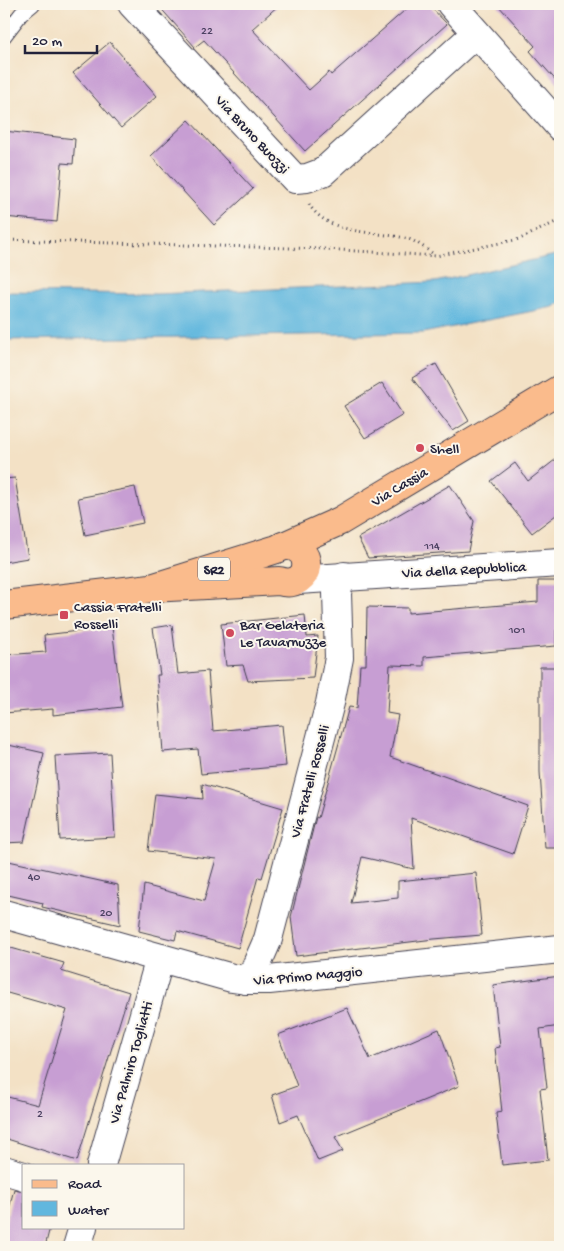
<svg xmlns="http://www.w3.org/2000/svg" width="564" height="1251" viewBox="0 0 564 1251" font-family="'Gochi Hand',sans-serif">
  <rect width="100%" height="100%" fill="#fbf7ec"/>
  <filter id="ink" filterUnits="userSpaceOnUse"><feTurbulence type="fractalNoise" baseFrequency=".02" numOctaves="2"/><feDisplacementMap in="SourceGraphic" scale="10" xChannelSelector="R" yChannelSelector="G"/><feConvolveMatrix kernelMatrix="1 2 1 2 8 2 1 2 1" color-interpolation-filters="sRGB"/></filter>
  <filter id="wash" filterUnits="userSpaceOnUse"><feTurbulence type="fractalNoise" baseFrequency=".0096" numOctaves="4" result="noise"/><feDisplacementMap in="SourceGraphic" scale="20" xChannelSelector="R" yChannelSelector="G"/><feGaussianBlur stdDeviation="1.12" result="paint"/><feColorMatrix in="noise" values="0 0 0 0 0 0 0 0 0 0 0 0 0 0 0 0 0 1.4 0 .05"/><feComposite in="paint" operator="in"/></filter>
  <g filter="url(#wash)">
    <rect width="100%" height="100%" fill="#f3e1c5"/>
    <!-- water -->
    <polygon fill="#61b7de" stroke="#426c8c" points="560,254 560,303 553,307 423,333 4,340 4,292 157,294 435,282"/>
    <g id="blocks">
      <!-- building -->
      <g fill="#c79ed3">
        <polygon points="157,4 280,4 252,29 309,90 329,72 331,75 412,4 428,4 447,24 305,151 204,40 195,47"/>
        <polygon points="497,4 560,4 560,85 530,51 535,46"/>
        <polygon points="110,42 157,96 121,128 73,73"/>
        <polygon points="189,120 253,189 214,225 151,156"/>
        <polygon points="4,131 75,139 73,164 62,163 57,222 4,217"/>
        <polygon points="436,364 469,421 453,431 412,378"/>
        <polygon points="382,383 403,415 365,438 344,406"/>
        <polygon points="560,456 560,512 532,533 491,481 515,463 528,481"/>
        <polygon points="15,478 28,558 4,562 4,479"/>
        <polygon points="450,485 474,521 468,551 368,558 358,538"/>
        <polygon points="135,487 143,523 85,535 78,498"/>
        <polygon points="538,581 560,581 560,630 556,630 556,646 424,657 424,666 390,665 387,713 398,715 390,757 528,806 513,854 411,818 414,869 362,857 351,903 398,898 398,881 476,873 482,935 434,939 296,956 291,917 316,817 318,818 349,707 357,708 360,665 366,665 367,607 408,608 408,613 538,602"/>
        <polygon points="305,615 307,637 318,636 313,678 248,681 243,665 226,666 221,624"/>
        <polygon points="172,625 178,674 208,671 213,731 282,725 286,766 201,774 198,749 163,752 157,675 160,675 153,628"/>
        <polygon points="112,627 122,707 53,715 53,709 4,713 4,655 46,652 44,635"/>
        <polygon points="540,667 560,667 560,848 545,848 540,772"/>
        <polygon points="4,744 44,753 24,842 4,843"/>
        <polygon points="110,753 115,837 60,840 55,756"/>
        <polygon points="202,784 283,808 262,878 258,877 238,948 177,931 175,940 139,931 144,885 204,901 216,859 148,851 155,794 203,799"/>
        <polygon points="4,860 118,885 120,925 42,907 43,903 4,894"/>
        <polygon points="4,946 64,963 61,971 129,992 77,1161 4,1138 4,1096 38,1105 67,1010 4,992"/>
        <polygon points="560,976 560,1026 540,1029 547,1088 540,1089 548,1160 502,1165 496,1113 502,1112 495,1048 500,1047 493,985"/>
        <polygon points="347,1008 370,1059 439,1029 459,1086 335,1137 343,1151 318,1161 298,1115 280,1122 272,1095 297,1086 278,1035"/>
        <polygon points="14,1189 24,1191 24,1227 50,1227 45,1247 17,1247 4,1244 4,1228"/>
      </g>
    </g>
  </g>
  <g filter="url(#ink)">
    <use href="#blocks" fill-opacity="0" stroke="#413f50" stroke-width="1"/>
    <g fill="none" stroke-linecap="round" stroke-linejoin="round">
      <!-- service casing -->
      <g stroke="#413f50" stroke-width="16">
        <polyline id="service" points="4,36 21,14 33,4"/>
      </g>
      <!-- minor casing -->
      <g stroke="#413f50" stroke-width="30">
        <g id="minor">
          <polyline points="132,4 295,179 307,178 323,172 476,33"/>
          <polyline points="451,4 560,127"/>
          <polyline points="298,580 560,563"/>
          <polyline points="4,914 232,978 246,980 269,980 560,949"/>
          <polyline points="246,980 254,971 268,939 330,703 339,658 337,593 339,584 344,576"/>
          <polyline points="101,1165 160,958"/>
          <polyline points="4,1170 24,1176"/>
          <polyline points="77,1247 83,1227"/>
        </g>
      </g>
      <!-- primary casing -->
      <g stroke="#413f50" stroke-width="30">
        <g id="primary">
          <polyline points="151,588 277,549 340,521 560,389"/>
          <path d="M4,605L151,588L279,581C313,591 316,543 283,546"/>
        </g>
      </g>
      <!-- path -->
      <g stroke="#413f50" stroke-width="3" stroke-dasharray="1 4" stroke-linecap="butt">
        <path d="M309,204C327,235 374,231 405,238C415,240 426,249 435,255"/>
        <polyline points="4,240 325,249 436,256 520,239 560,220"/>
      </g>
      <!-- service -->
      <use href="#service" stroke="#fff" stroke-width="14"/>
      <!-- minor -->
      <use href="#minor" stroke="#fff" stroke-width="28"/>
      <!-- primary -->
      <use href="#primary" stroke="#fabb8c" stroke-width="28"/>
    </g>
  </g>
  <!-- markers -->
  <g fill="#d1495b" stroke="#fbf7ec" stroke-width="2">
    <circle cx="420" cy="448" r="5"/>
    <rect x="59" y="610" width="10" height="10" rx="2.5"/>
    <circle cx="230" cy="633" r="5"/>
  </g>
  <g text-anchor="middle" stroke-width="4" stroke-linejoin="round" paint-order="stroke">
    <!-- number labels -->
    <g font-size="12" fill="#4b4161">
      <text x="207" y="34">22</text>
      <text x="432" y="549">114</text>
      <text x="517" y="633">101</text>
      <text x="34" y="880">40</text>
      <text x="106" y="916">20</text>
      <text x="40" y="1117">2</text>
    </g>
    <!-- shield labels -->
    <rect fill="#fbf7ec" stroke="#636270" stroke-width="1" x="198" y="557.5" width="32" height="23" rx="4"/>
    <g font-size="14" font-weight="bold" fill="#22223b">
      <text x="214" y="574">SR2</text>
    </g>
    <!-- street labels -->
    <g font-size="15" fill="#22223b" stroke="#fbf7ec">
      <text transform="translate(253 134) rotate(47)" y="5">Via Bruno Buozzi</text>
      <text transform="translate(399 486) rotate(-31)" y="5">Via Cassia</text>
      <text transform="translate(464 569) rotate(-3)" y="5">Via della Repubblica</text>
      <text transform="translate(309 781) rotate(-75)" y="5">Via Fratelli Rosselli</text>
      <text transform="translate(308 975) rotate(-5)" y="5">Via Primo Maggio</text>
      <text transform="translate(130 1062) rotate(-74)" y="5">Via Palmiro Togliatti</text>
    </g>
    <!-- poi labels -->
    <g font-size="15" fill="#22223b" stroke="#fbf7ec" text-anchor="start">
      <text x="430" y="453">Shell</text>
      <text x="74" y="611">Cassia Fratelli<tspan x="74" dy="17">Rosselli</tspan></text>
      <text x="240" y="629">Bar Gelateria<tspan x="240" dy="17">Le Tavarnuzze</tspan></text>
    </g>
  </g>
  <!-- margin -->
  <rect width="564" height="1251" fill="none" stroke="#fbf7ec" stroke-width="20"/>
  <!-- legend -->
  <rect x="22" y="1164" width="162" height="65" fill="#fbf7ec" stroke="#a4a2a5"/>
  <rect x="32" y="1180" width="25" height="8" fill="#fabb8c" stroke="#a4a2a5"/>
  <text x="68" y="1188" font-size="15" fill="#22223b">Road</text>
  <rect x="32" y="1201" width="25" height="15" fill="#61b7de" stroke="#a4a2a5"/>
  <text x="68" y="1214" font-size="15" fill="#22223b">Water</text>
  <!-- scale -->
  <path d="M25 45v8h72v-8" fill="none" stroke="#22223b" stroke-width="2.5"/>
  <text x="32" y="45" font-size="15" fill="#22223b" stroke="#fbf7ec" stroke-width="4" paint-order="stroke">20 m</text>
</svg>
